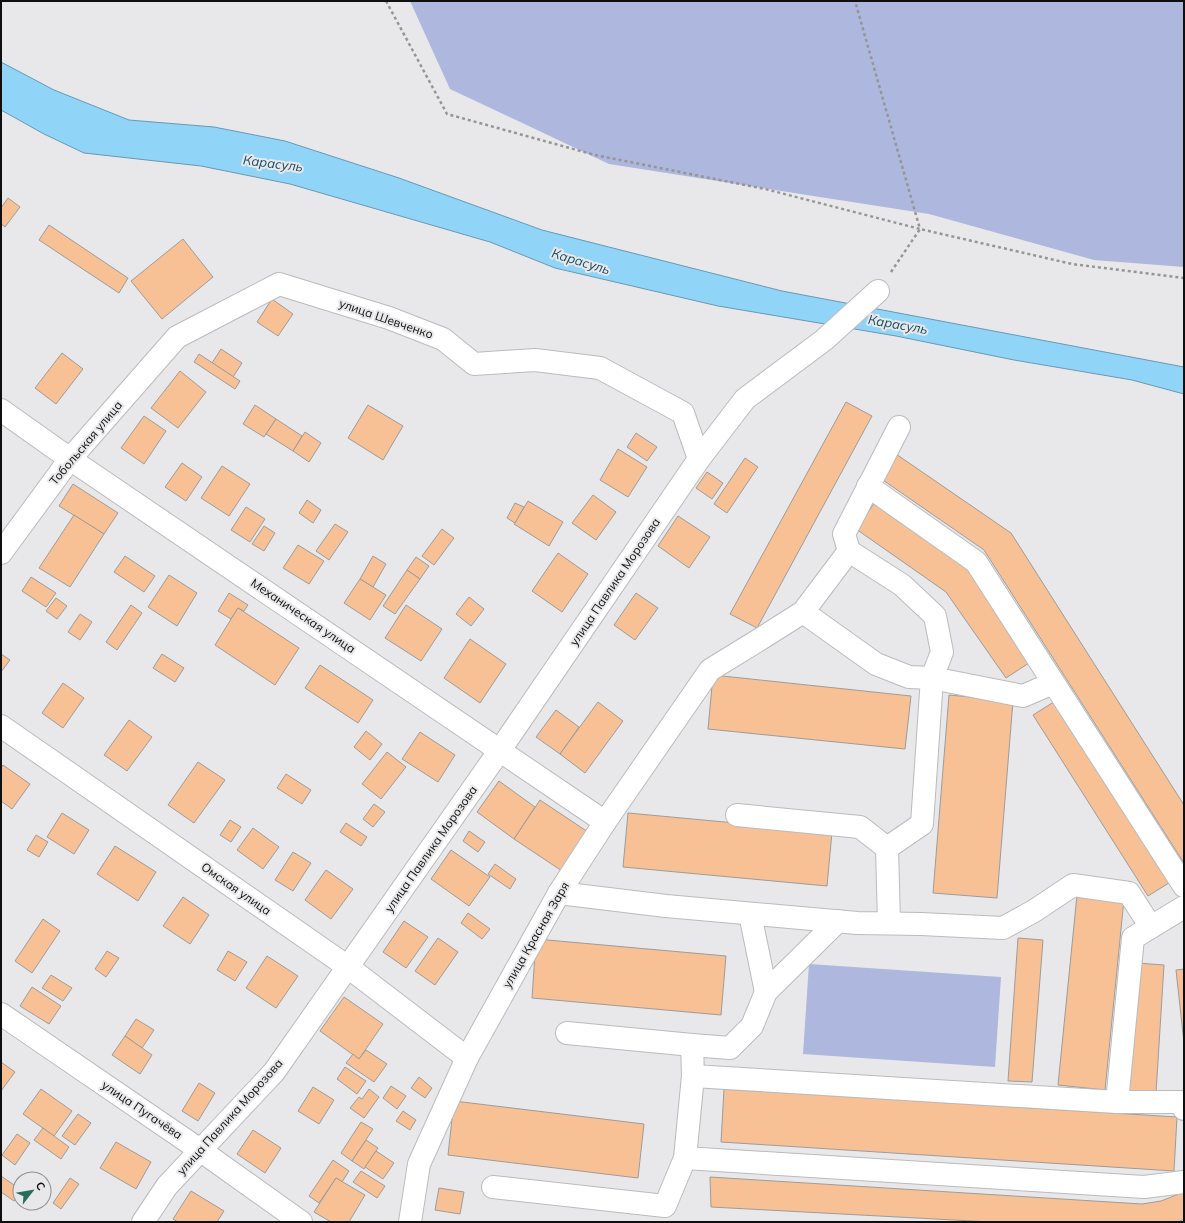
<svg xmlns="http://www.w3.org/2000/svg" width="1185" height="1223" viewBox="0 0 1185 1223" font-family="Mulish,sans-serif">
  <rect width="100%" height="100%" fill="#e8e8ea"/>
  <!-- green -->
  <g fill="#aeb7dd">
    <polygon points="410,1 1184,1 1184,267 1094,260 929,214 609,164 450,89"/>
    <polygon points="809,964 1001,977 995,1067 803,1054"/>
  </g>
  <!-- water -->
  <polygon fill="#90d4f8" stroke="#6999b2" points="1,62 54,90 129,120 214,127 285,141 399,178 542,230 782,291 1184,367 1184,394 1132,380 1014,360 896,336 718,306 555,268 490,242 290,184 201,166 84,153 44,134 1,110"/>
  <!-- building -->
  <g fill="#f8c095" stroke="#9d9c9a">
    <polygon points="8,198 20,207 5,227 1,224 1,208"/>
    <polygon points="49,225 128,278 119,293 39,240"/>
    <polygon points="183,239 213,277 162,319 131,281"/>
    <polygon points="272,299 293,314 278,336 257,322"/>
    <polygon points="221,349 242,363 233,377 212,363"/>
    <polygon points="62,353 83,369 56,404 35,388"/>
    <polygon points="199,354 240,381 235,389 194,362"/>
    <polygon points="180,371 206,392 178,428 151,408"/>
    <polygon points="846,402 872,416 757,628 730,614"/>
    <polygon points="255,405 276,419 264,437 243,424"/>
    <polygon points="368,405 403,426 383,460 348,438"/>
    <polygon points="144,416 166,431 144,464 121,448"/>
    <polygon points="276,419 302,436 293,451 266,434"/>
    <polygon points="305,432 321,443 309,462 293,451"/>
    <polygon points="636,433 657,447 647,461 627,447"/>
    <polygon points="618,449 647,467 628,497 600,480"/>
    <polygon points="896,454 1011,533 1184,805 1184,863 984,550 880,478"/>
    <polygon points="745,458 758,467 727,513 714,504"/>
    <polygon points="182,463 202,477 186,501 165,487"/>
    <polygon points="222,466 250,484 229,516 201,498"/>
    <polygon points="707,472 723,483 712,499 696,488"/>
    <polygon points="73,484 118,513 104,534 59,506"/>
    <polygon points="593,495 616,512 596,540 572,523"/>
    <polygon points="307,500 321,510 313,523 299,513"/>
    <polygon points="528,501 563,522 549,546 514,524"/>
    <polygon points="876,501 966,564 1029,663 1006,678 946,592 856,529"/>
    <polygon points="515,503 524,507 515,523 507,518"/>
    <polygon points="246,507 265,519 250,542 231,530"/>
    <polygon points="74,515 104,534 70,587 39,568"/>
    <polygon points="678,516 710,537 689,568 658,546"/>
    <polygon points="335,524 348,532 329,560 316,551"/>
    <polygon points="264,526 275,533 264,551 252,544"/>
    <polygon points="442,529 454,538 434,565 422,556"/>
    <polygon points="298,545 324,561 309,584 283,568"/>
    <polygon points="558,553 588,574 562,612 532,591"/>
    <polygon points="125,556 155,576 144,592 114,572"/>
    <polygon points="373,556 386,564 373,587 360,579"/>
    <polygon points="416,557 429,566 420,579 407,570"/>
    <polygon points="407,570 420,579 395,614 383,606"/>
    <polygon points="169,575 197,593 177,626 148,607"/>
    <polygon points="31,577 56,593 46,607 22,591"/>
    <polygon points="360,579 386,595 370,620 344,603"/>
    <polygon points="229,593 248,605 244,611 238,608 231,619 218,611"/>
    <polygon points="636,593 658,608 635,640 614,625"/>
    <polygon points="469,597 484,609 471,626 456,614"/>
    <polygon points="56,598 67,606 57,619 46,611"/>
    <polygon points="131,605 142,613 117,650 106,642"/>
    <polygon points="406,605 442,629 421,661 385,638"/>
    <polygon points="238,608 299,648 275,685 215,645"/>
    <polygon points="80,614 92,622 80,640 68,632"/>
    <polygon points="470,639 506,664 480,703 444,678"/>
    <polygon points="1,654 10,660 1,672"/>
    <polygon points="162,654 184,668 175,682 153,668"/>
    <polygon points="320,665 373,700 358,723 305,688"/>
    <polygon points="713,675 911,696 905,749 708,729"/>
    <polygon points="63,683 84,698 63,728 42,713"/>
    <polygon points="949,695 1013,701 997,898 933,893"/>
    <polygon points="1057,700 1172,881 1148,896 1033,715"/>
    <polygon points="598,702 623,721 585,773 560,754"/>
    <polygon points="556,710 579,727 560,754 536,737"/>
    <polygon points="129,720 152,737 127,771 104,755"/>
    <polygon points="366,731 382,744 370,760 354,747"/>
    <polygon points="420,732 455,755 438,782 402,759"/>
    <polygon points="387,752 406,767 381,799 362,784"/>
    <polygon points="198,762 225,780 194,823 168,805"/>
    <polygon points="3,765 30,784 12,809 1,801 1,768"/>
    <polygon points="286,774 311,790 302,804 277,788"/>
    <polygon points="499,781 535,807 514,839 477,812"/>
    <polygon points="540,800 588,832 562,871 514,839"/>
    <polygon points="374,804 385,812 373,827 363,819"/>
    <polygon points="62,813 89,830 74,854 47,837"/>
    <polygon points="628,813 832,832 827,886 623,867"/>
    <polygon points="230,820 241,827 231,842 220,835"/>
    <polygon points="346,823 367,837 361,846 340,832"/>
    <polygon points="253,828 279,847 263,869 237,850"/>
    <polygon points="469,831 485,842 478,852 463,841"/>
    <polygon points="36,835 48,842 39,857 27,850"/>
    <polygon points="115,846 156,872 138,901 97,874"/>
    <polygon points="451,850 490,877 469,906 431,879"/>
    <polygon points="293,852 311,863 293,891 275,880"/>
    <polygon points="495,864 516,879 510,889 488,874"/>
    <polygon points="326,870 353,889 331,919 305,900"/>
    <polygon points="1077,895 1124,899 1105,1090 1058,1085"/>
    <polygon points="183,897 209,915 190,944 163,926"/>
    <polygon points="468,913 490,929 482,939 461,923"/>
    <polygon points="43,919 60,931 32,973 15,961"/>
    <polygon points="404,921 428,937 406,968 383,952"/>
    <polygon points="438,938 458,952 435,985 415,971"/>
    <polygon points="1018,938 1043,940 1032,1082 1008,1081"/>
    <polygon points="536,939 726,956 721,1015 532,998"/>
    <polygon points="107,951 119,958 106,977 95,969"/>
    <polygon points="228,951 247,962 235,981 217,970"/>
    <polygon points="267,956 298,976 276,1008 246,988"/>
    <polygon points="1137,963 1164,965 1156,1093 1128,1091"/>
    <polygon points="1184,969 1184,1043 1176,970"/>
    <polygon points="51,975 72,988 63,1001 42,988"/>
    <polygon points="32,987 61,1006 49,1024 20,1006"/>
    <polygon points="344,997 383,1024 359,1059 320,1031"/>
    <polygon points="136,1019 154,1030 142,1048 125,1036"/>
    <polygon points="125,1036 152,1055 140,1074 112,1055"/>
    <polygon points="366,1050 387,1064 374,1082 346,1063 353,1054 359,1059"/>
    <polygon points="1,1062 15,1072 1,1091"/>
    <polygon points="345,1067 366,1081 357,1094 337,1079"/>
    <polygon points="419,1077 432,1088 425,1098 411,1088"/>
    <polygon points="199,1083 215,1093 198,1121 182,1111"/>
    <polygon points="391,1086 406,1096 397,1109 383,1098"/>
    <polygon points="313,1087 334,1100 319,1124 298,1111"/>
    <polygon points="41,1089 72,1111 54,1136 23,1114"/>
    <polygon points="369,1089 379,1097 364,1118 350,1108 359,1097 362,1099"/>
    <polygon points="724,1089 1177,1117 1174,1171 721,1142"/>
    <polygon points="454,1101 644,1124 638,1178 448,1155"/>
    <polygon points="403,1111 416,1120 410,1130 396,1121"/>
    <polygon points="78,1114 91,1123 75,1145 62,1136"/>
    <polygon points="361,1122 373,1129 352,1161 341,1153"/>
    <polygon points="43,1128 69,1147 61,1159 34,1140"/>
    <polygon points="253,1130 281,1148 265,1173 237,1154"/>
    <polygon points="17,1134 30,1143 15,1165 2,1155"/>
    <polygon points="366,1140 378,1148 364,1169 352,1161"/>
    <polygon points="116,1142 151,1162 136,1189 100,1168"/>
    <polygon points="376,1151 394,1163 383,1179 365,1167"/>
    <polygon points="333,1160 349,1171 342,1182 336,1178 319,1203 309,1196"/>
    <polygon points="361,1171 385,1186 377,1198 353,1182"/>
    <polygon points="1,1176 20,1189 20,1193 14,1201 1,1192"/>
    <polygon points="710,1177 1142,1204 1161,1201 1184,1192 1184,1219 1178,1222 991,1222 711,1207"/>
    <polygon points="70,1178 79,1184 61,1209 53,1203"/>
    <polygon points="336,1178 365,1195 349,1222 331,1222 314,1212"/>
    <polygon points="439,1188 464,1192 460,1214 435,1210"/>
    <polygon points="191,1191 224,1211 217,1222 178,1222 173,1219"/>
  </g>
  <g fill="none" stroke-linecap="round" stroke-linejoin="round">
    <!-- minor casing -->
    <g stroke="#bbbbbd" stroke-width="24">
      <g id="minor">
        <polyline points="1,410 70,459 605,822"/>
        <polyline points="868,486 976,562 1184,886"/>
        <polyline points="849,551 844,534 899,427"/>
        <polyline points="1,553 70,459 177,337 279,284 389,318 443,339 474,364 535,360 600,368 683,413 699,459"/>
        <polyline points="1,726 348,967 467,1058"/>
        <polyline points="737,815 860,827 887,848 889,923"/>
        <polyline points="887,848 922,824 932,678 1023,696 1053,683"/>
        <polyline points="559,893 666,906 767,915 857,923 921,924 1003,928 1034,911 1073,885 1129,893 1151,927"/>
        <polyline points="750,914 766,992"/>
        <polyline points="1,1014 200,1150 301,1222"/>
        <polyline points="567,1033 692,1045"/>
        <polyline points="693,1076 692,1045 730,1048 752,1026 766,992 838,921"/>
        <polyline points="1117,1102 1133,938 1184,907"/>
        <polyline points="1184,1109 1182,1102 1117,1102 693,1076 685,1158 1144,1187 1184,1182"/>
        <polyline points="493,1187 665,1206 685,1158"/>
        <polyline points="143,1222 167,1186 274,1072 500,750 699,459 745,399 824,340 878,291"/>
        <polyline points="410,1222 419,1164 467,1058 559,893 605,822 710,670 762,638 803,612 849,551 902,585 935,616 942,652 932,678 909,677 876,664 803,612"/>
      </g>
    </g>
    <!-- path -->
    <g stroke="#959596" stroke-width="2.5" stroke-dasharray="3 3" stroke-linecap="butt">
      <polyline points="386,1 447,114 595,155 765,189 920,229 855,1"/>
      <polyline points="891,272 920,229 1072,264 1184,278"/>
    </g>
    <!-- minor -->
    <use href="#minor" stroke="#fff" stroke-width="22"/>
  </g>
  <g text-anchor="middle" stroke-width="4" stroke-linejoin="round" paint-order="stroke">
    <!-- street labels -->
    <g font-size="12" fill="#0f0f0f" stroke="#e8e8ea">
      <text transform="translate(386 319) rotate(19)" y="4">улица Шевченко</text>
      <text transform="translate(86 443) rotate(-50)" y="4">Тобольская улица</text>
      <text transform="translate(615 582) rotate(-56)" y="4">улица Павлика Морозова</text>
      <text transform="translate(303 616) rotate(34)" y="4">Механическая улица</text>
      <text transform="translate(431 849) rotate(-55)" y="4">улица Павлика Морозова</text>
      <text transform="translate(236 889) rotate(35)" y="4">Омская улица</text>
      <text transform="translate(536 935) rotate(-60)" y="4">улица Красная Заря</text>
      <text transform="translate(142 1110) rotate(34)" y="4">улица Пугачёва</text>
      <text transform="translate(230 1117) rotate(-48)" y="4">улица Павлика Морозова</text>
    </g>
    <!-- water labels -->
    <g font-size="13" font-style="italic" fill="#144a63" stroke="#e8e8ea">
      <text transform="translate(273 163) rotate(7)" y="5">Карасуль</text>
      <text transform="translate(581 261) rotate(17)" y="5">Карасуль</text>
      <text transform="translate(898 324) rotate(10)" y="5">Карасуль</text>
    </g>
  </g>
  <!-- border -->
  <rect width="1185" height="1223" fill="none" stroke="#0f0f0f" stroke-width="4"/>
  <!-- north arrow -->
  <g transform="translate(32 1191) rotate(59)"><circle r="19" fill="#e8e8ea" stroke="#919192"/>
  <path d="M0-3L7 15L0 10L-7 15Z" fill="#2a6b59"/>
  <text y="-6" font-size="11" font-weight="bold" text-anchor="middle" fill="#0f0f0f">С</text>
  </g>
</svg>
